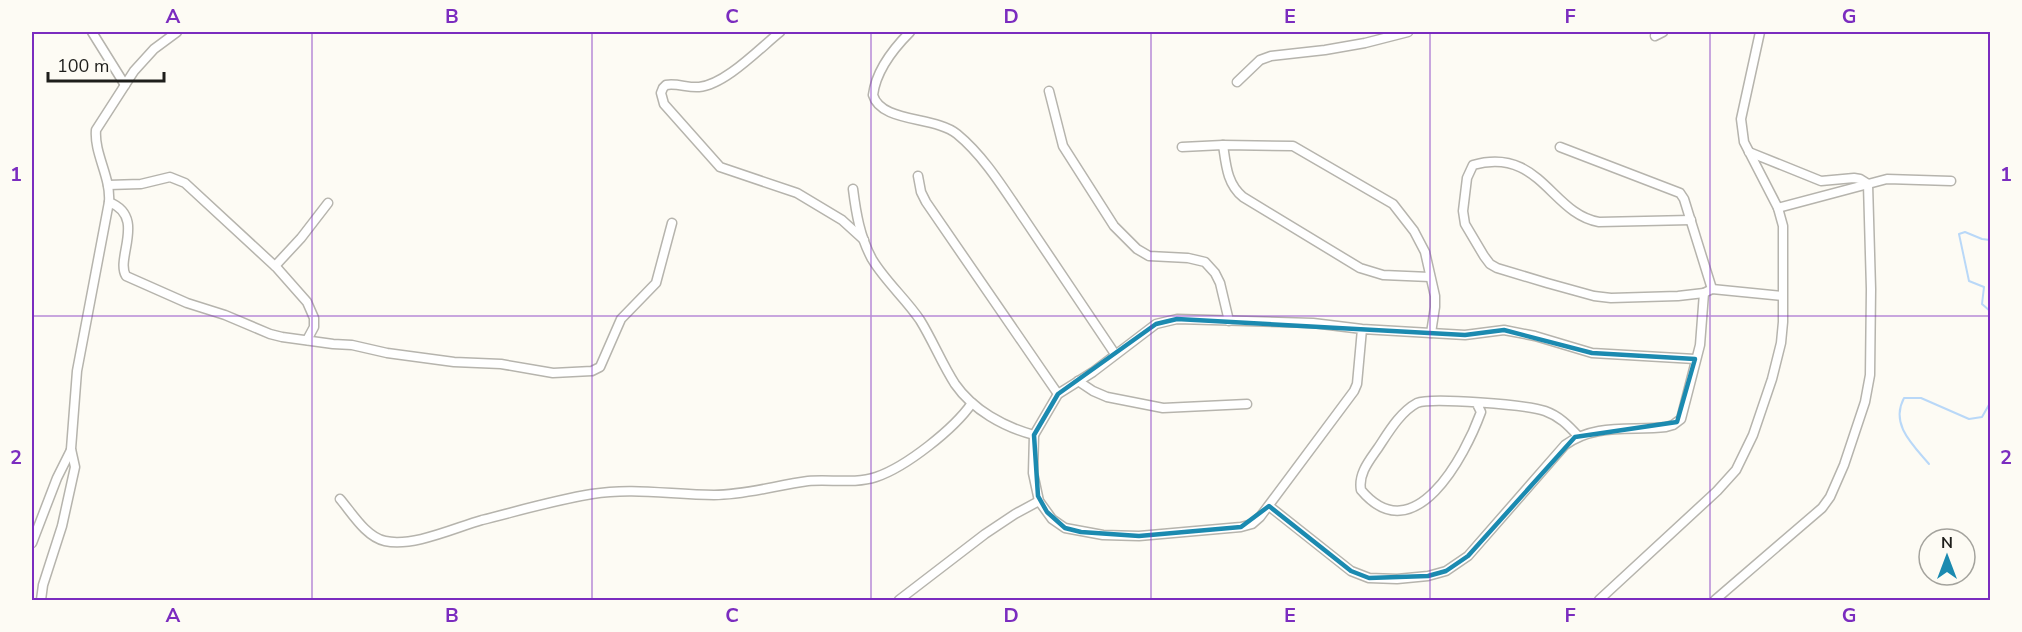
<svg xmlns="http://www.w3.org/2000/svg" width="2022" height="632" viewBox="0 0 2022 632" font-family="'Nunito Sans',sans-serif">
  <rect width="100%" height="100%" fill="#fdfbf4"/>
  <g fill="none" stroke-linecap="round" stroke-linejoin="round">
    <!-- stream -->
    <g stroke="#b9d8f8" stroke-width="2">
      <polyline points="1990,240 1982,239 1965,232 1959,234 1969,281 1984,287 1982,304 1990,311"/>
      <path d="M1929,464C1912,444 1890,424 1904,398H1921L1969,419L1982,417L1990,403"/>
    </g>
    <!-- minor casing -->
    <g stroke="#b6b4ad" stroke-width="11">
      <g id="minor">
        <polyline points="92,32 125,85"/>
        <path d="M780,32C760,48 725,85 699,87C688,88 677,83 666,85L663,88L661,93L664,104L720,167L797,193L842,220L864,240"/>
        <path d="M910,32C894,48 876,71 873,95C881,123 935,116 957,134C985,157 1005,191 1025,220C1055,265 1085,309 1115,354"/>
        <polyline points="1655,36 1663,32"/>
        <polyline points="1237,82 1260,60 1271,56 1325,50 1365,43 1408,32"/>
        <polyline points="1049,91 1063,146 1114,226 1137,249 1149,256 1188,258 1205,262 1215,273 1220,283 1229,321"/>
        <path d="M1223,145C1226,165 1227,184 1243,197L1360,268L1383,275L1430,277"/>
        <polyline points="1182,147 1223,145 1293,146 1393,204 1414,231 1425,252 1435,296 1435,307 1431,333"/>
        <polyline points="1560,147 1680,193 1684,199 1712,289"/>
        <polyline points="918,176 921,192 926,202 1058,394"/>
        <polyline points="108,185 141,184 170,177 185,183 277,268 307,302 314,318 314,327 307,340"/>
        <path d="M853,189C856,213 860,237 872,259C885,281 906,299 920,320C933,341 942,364 955,384C973,410 1004,427 1034,435"/>
        <path d="M109,202C147,217 115,258 126,276L187,303L225,315L270,334L282,337L333,344L352,345L387,353L454,362L501,364L553,373L592,371L600,367L621,319L656,283L672,223"/>
        <polyline points="1778,208 1887,179 1951,181"/>
        <path d="M1691,220L1599,222C1551,214 1540,146 1473,165L1467,178L1463,211L1465,224L1484,256L1490,264L1497,268L1547,283L1594,296L1611,298L1678,296L1704,293"/>
        <polyline points="275,266 301,238 328,203"/>
        <polyline points="1362,329 1357,384 1354,391 1260,517 1252,524 1241,527 1139,536 1103,535 1065,528 1052,519 1039,501 1033,473 1034,435 1058,394 1093,372 1156,324 1177,319 1313,323 1362,329 1465,335 1504,330 1535,336 1592,353 1695,359"/>
        <polyline points="1078,381 1093,391 1107,397 1163,408 1247,404"/>
        <path d="M1477,404L1481,412C1465,456 1414,553 1361,490C1358,474 1369,461 1378,448C1388,433 1400,412 1417,403C1431,397 1529,405 1545,411C1559,416 1568,425 1578,436"/>
        <path d="M340,499C352,513 366,537 385,541C414,547 454,528 482,520C518,511 555,500 592,494C633,487 673,495 714,495C746,495 777,485 808,481C830,479 855,484 876,477C906,467 954,429 972,403"/>
        <path d="M1269,506L1351,571L1369,578L1397,579L1428,576L1446,571L1468,556L1565,445C1595,423 1631,431 1666,427L1673,425L1681,419L1700,345L1704,293L1712,289L1782,296"/>
        <polyline points="32,543 57,478 71,450"/>
        <path d="M41,600L43,585L62,526L75,467L71,449L77,371L109,202C111,177 94,154 96,130L134,71L154,49L177,32"/>
        <polyline points="899,600 985,534 1015,514 1039,501"/>
        <polyline points="1599,600 1717,491 1736,470 1753,435 1772,379 1781,343 1783,322 1783,226 1778,208 1744,142 1741,119 1760,32"/>
        <polyline points="1715,600 1822,508 1830,497 1844,465 1865,402 1870,375 1871,289 1868,184 1860,179 1854,178 1821,181 1749,152"/>
      </g>
    </g>
    <!-- minor -->
    <use href="#minor" stroke="#fff" stroke-width="8"/>
  </g>
  <!-- marked area -->
  <path fill="none" stroke="#1b8ab0" stroke-width="4.5" stroke-linejoin="round" d="M1177,319L1465,335L1504,330L1592,353L1695,359L1677,422L1575,437L1468,556L1446,571L1428,576L1369,578L1351,571L1269,506L1241,527L1139,536L1081,532L1065,528L1047,512L1038,496L1034,435L1058,394L1156,324Z"/>
  <!-- grid -->
  <path fill="none" stroke="#7b2cbf" stroke-width="1.5" stroke-opacity="0.55" d="M312,32V600M592,32V600M871,32V600M1151,32V600M1430,32V600M1710,32V600M32,316H1990"/>
  <!-- border -->
  <rect width="2022" height="632" fill="none" stroke="#fdfbf4" stroke-width="66"/>
  <!-- north arrow -->
  <g transform="translate(1947 557)"><circle r="28" fill="#fdfbf4" stroke="#a4a39d" stroke-width="1.5"/>
  <path d="M0-4.5L10 22L0 15L-10 22Z" fill="#1b8ab0"/>
  <text y="-9" font-size="16" font-weight="bold" text-anchor="middle" fill="#1e1e1b">N</text>
  </g>
  <!-- scale -->
  <path d="M48 72v9h116v-9" fill="none" stroke="#1e1e1b" stroke-width="3"/>
  <text x="57" y="72" font-size="18" fill="#1e1e1b" stroke="#fdfbf4" stroke-width="4.5" paint-order="stroke">100 m</text>
  <rect x="33" y="33" width="1956" height="566" fill="none" stroke="#7b2cbf" stroke-width="2"/>
  <g font-size="20" text-anchor="middle" font-weight="bold" fill="#7b2cbf">
    <text x="173" y="23">A</text>
    <text x="452" y="23">B</text>
    <text x="732" y="23">C</text>
    <text x="1011" y="23">D</text>
    <text x="1290" y="23">E</text>
    <text x="1570" y="23">F</text>
    <text x="1849" y="23">G</text>
    <text x="16" y="181">1</text>
    <text x="2006" y="181">1</text>
    <text x="16" y="464">2</text>
    <text x="2006" y="464">2</text>
    <text x="173" y="622">A</text>
    <text x="452" y="622">B</text>
    <text x="732" y="622">C</text>
    <text x="1011" y="622">D</text>
    <text x="1290" y="622">E</text>
    <text x="1570" y="622">F</text>
    <text x="1849" y="622">G</text>
  </g>
</svg>
